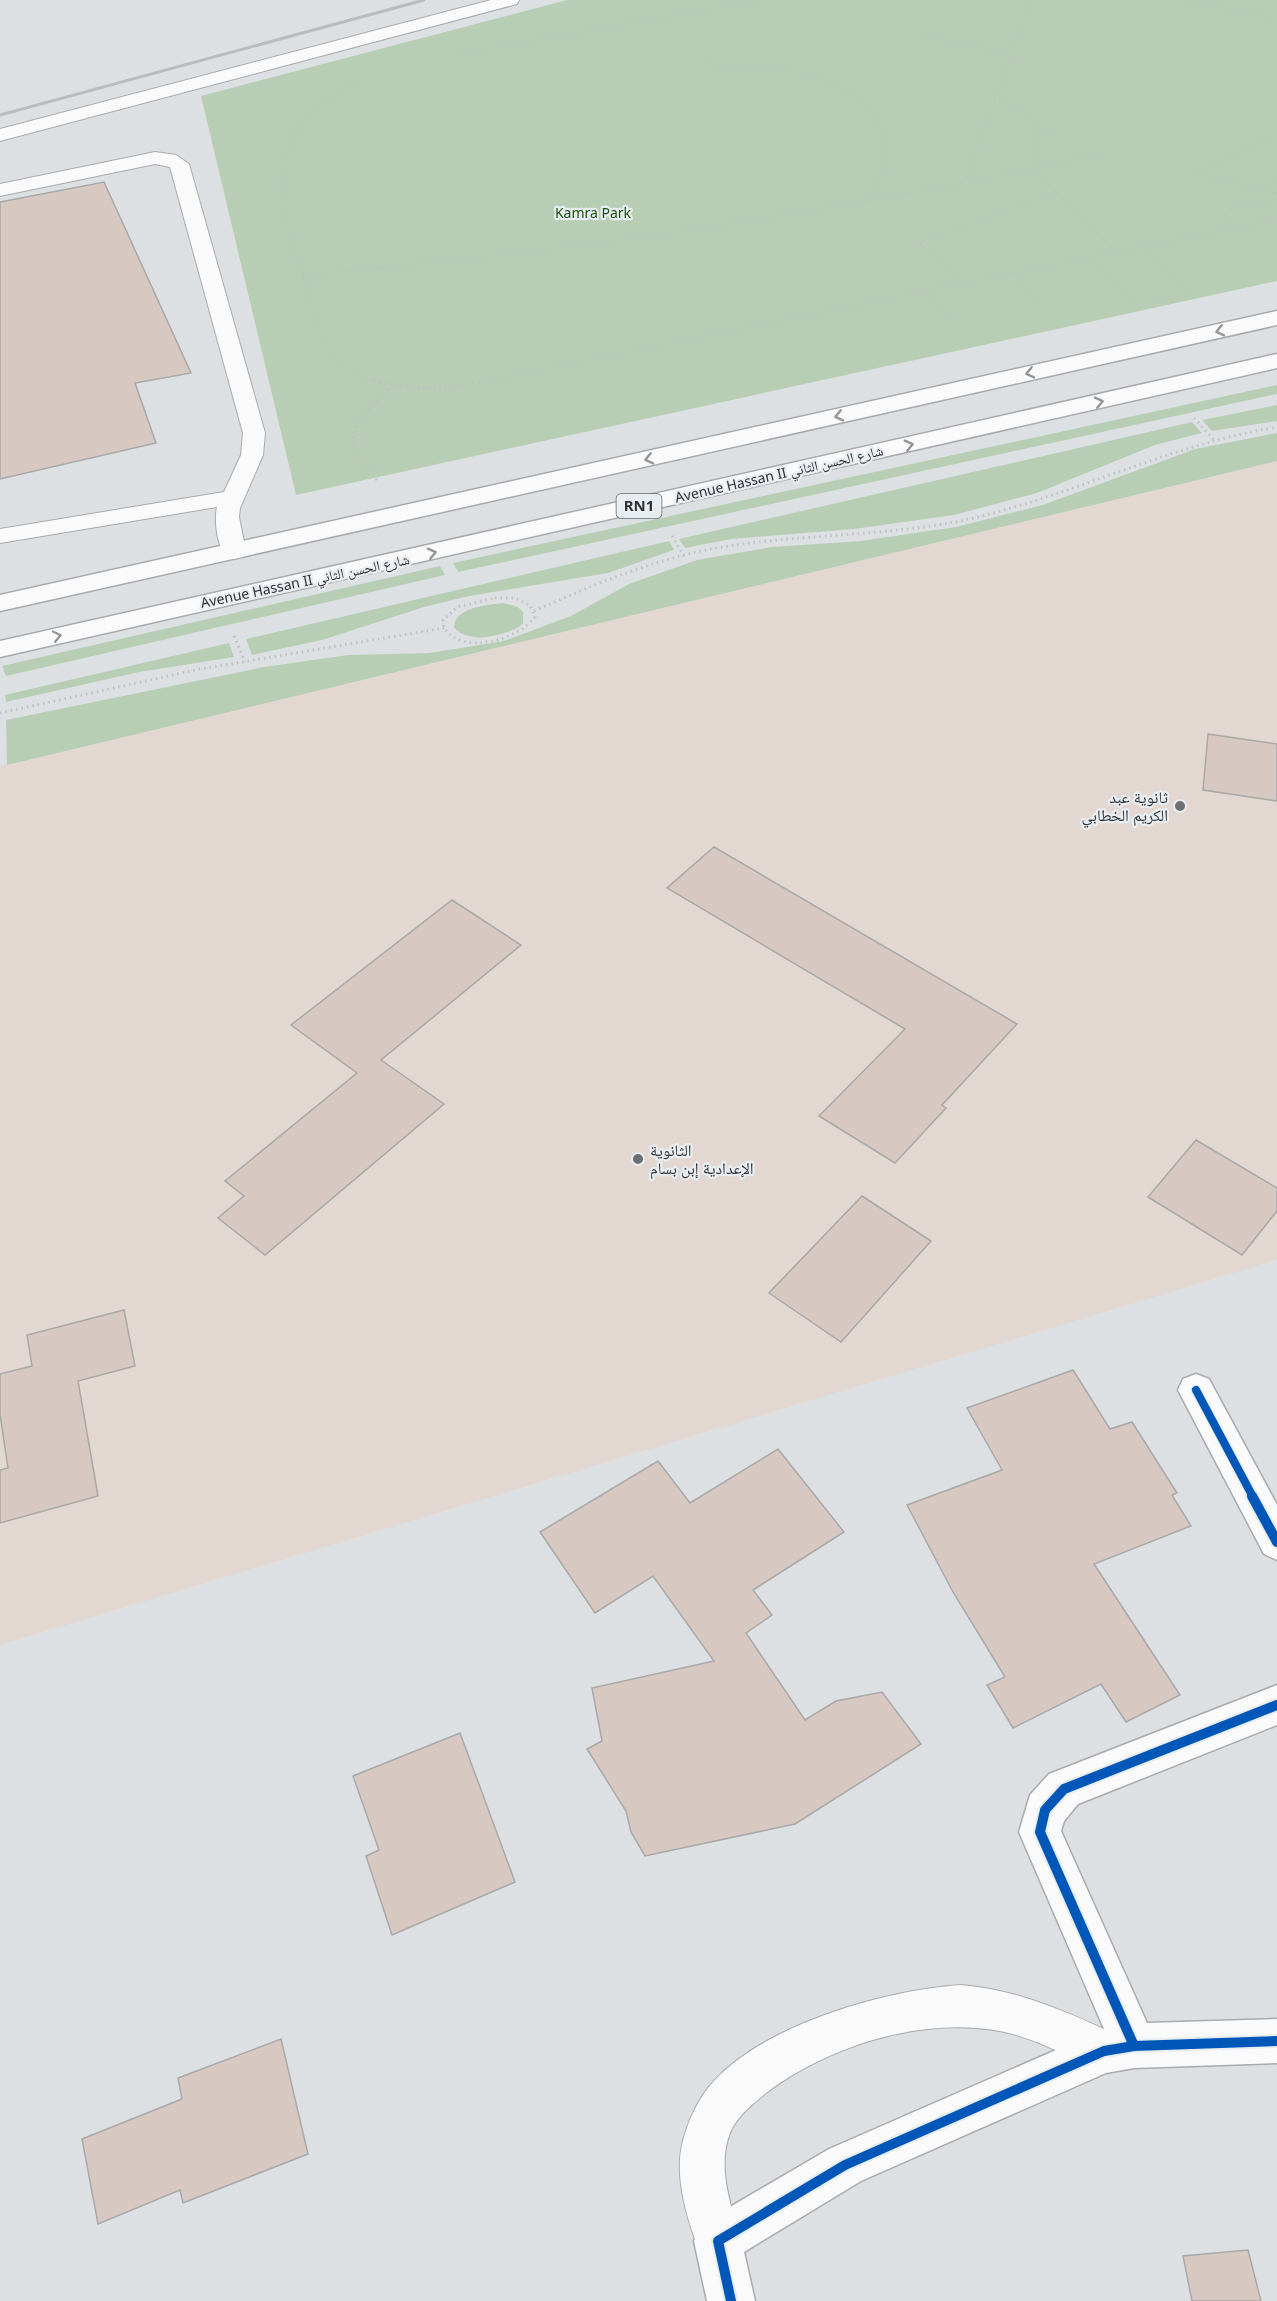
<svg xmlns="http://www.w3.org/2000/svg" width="1277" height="2301" viewBox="0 0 1277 2301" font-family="'Noto Sans','Noto Naskh Arabic',sans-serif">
  <rect width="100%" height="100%" fill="#dde0e3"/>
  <!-- education -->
  <polygon fill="#e2d8d1" points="1277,461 1277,1260 0,1645 0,766"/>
  <!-- green -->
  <g fill="#b7ceb4">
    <polygon points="567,0 1277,0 1277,281 296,495 201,96"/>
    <polygon points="1277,385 1277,394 458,572 453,563"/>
    <polygon points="1277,405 1277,421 1212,431 1202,420"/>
    <polygon points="1192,422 1202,433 1155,445 1037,493 954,515 854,529 731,539 685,548 679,539"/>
    <polygon points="1277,433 1277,461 7,765 6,720 264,667 348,655 429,653 504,641 571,616 629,584 697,560 772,547 861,541 956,527 1043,505 1195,449"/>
    <polygon points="669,541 674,550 608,573 469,596 424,607 322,640 252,655 246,639"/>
    <polygon points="440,566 445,575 6,676 2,666"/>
    <path d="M503,603L518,607L523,612V623L519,627C501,636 468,645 454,627C455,607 487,605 503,603Z"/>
    <polygon points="229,643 234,657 139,672 6,702 5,695"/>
  </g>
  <!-- building -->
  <g fill="#d7c8c1" stroke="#a8a8a9" stroke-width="1.5">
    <polygon points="104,182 191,373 135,383 156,443 0,479 0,202"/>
    <polygon points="1208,734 1277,744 1277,801 1203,790"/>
    <polygon points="714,847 1017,1024 942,1105 946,1108 895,1163 819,1116 905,1029 667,888"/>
    <polygon points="452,900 521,945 381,1060 444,1104 265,1255 218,1218 244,1196 225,1181 357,1073 291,1025"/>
    <polygon points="1196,1140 1277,1188 1277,1211 1242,1255 1148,1197"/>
    <polygon points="862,1196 931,1241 841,1342 769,1293"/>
    <polygon points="124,1310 135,1366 78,1381 98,1496 0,1523 0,1470 8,1468 0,1414 0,1374 32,1366 27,1335"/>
    <polygon points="1073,1370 1110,1429 1132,1422 1177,1493 1172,1495 1191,1526 1094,1564 1180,1695 1126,1722 1101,1684 1013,1728 987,1685 1005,1677 953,1592 907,1505 1002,1470 967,1408"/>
    <polygon points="778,1449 844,1532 753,1590 772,1615 746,1633 805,1720 836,1701 882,1692 921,1744 795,1824 645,1856 631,1832 626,1811 587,1749 602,1741 592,1688 714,1661 653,1576 595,1613 540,1532 658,1461 690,1503"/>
    <polygon points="460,1733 515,1882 392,1935 366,1856 379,1850 353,1776"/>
    <polygon points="281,2039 308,2154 183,2203 180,2190 98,2224 82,2139 182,2099 178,2078"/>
    <polygon points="1248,2250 1261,2301 1192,2301 1183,2256"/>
  </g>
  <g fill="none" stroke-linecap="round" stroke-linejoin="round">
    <!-- lane casing -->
    <g stroke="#a8aaad" stroke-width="2">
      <g id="lane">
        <polygon points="491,0 519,0 517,4 0,141 0,129"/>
        <path d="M155,152L176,155L189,164L265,433L263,455L240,508L239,517L246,552L242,557L234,559L226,557C217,545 214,521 217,507L0,543V529L224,492L241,455L243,433L170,167L155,164L0,196V184Z"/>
        <path d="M961,1985C1019,1990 1067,2012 1119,2036L1125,2051L1119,2066L1104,2072C1068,2057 1033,2036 994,2030C917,2018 827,2047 766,2093C752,2105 737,2116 730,2133C719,2161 727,2191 734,2218C736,2225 740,2233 740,2240C740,2245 736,2252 734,2257L718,2264L702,2257C690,2228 678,2191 680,2159C682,2133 696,2100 714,2081C766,2024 886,1990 961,1985Z"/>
      </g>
    </g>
    <!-- street casing -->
    <g stroke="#a8aaad" stroke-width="3">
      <g id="street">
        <polygon points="1196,1374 1209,1379 1277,1505 1277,1560 1264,1554 1178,1390 1183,1379"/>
        <polygon points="1277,1685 1277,1725 1078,1804 1064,1821 1061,1831 1147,2023 1277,2019 1277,2063 1134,2068 1106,2073 861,2181 744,2252 755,2301 707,2301 694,2241 701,2224 829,2149 1104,2029 1019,1832 1030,1795 1049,1774"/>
      </g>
    </g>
    <!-- primary casing -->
    <g stroke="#a8aaad" stroke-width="3">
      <g id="primary">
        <polygon points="1277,311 1277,325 0,611 0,595"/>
        <polygon points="1277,354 1277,368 0,657 0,641"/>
      </g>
    </g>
    <!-- path-far1 -->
    <g stroke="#bfc0c1" stroke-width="2" stroke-dasharray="1 3" stroke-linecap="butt">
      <polyline points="1184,0 1277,19"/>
      <polyline points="920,35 1012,54"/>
      <polyline points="458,54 761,0"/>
      <path d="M701,58C724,73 747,68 772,69C813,70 857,86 877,124C893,155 882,177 864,204"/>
      <path d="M361,79C264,130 272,185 303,276C311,299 315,323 326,346C339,365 357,375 379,382"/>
      <path d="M995,100C1039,114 1037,127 1034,169L1116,252"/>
      <polyline points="1036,131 1057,130"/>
      <polyline points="1277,132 1262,143 1197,173 1277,193"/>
      <polyline points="964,185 1031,0"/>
      <polyline points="1268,190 1277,179"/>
      <path d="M1232,228L1224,215C1237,199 1260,203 1277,209"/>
      <polyline points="1087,258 1138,307 1191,295 1139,247"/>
      <polyline points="1012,273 1042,305"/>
      <path d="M303,275C575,251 842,212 1108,152"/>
      <polyline points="963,282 919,243 1056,192"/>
      <polyline points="923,292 950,322"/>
      <polyline points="480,382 1277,219"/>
    </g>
    <!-- path -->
    <g stroke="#bfc0c1" stroke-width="3" stroke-dasharray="1.5 4" stroke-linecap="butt">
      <path d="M374,380C411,391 450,388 488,380"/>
      <polyline points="1194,418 1214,440"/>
      <path d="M377,480C334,433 356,424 393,385"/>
      <polyline points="672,536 684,556"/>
      <path d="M495,598H515L530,605L535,617C518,640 463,656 444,628L443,620L457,607Z"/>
      <path d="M534,611C595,584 656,558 722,547C806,533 891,537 974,518C1078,493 1170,445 1277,427"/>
      <polyline points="234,636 245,662"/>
      <polyline points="0,713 200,669 444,628"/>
    </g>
    <!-- lane -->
    <use href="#lane" fill="#fafafb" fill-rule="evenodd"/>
    <!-- street -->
    <use href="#street" fill="#fafafb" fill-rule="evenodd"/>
    <!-- primary -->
    <use href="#primary" fill="#fafafb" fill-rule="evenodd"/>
    <!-- rail -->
    <polyline stroke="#babbbb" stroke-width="3" points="0,115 424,0"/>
    <!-- cycleway-far1 casing -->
    <g stroke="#e8edf2" stroke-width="11">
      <polyline id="cycleway-far1" points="1196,1390 1253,1497"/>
    </g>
    <!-- cycleway casing -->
    <g stroke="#e8edf2" stroke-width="14">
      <g id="cycleway">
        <polyline points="1252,1496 1277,1542"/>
        <polyline points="1134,2046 1040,1832 1045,1810 1064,1789 1277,1705"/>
        <polyline points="731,2301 718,2241 845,2165 1104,2051 1134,2046 1277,2041"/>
      </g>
    </g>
    <!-- cycleway-far1 -->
    <use href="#cycleway-far1" stroke="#0057b8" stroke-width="8"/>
    <!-- cycleway -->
    <use href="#cycleway" stroke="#0057b8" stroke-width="10"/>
  </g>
  <!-- one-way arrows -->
  <defs><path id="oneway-chevron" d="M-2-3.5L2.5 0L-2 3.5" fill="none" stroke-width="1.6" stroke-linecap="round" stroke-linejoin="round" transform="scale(1.5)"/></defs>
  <g stroke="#949697">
    <use href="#oneway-chevron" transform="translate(1220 331) rotate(167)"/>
    <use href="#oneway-chevron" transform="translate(1030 373) rotate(167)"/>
    <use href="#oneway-chevron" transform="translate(1099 402) rotate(-13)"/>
    <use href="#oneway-chevron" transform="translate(839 416) rotate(167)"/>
    <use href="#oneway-chevron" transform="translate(909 445) rotate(-13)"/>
    <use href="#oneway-chevron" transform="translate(649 459) rotate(167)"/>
    <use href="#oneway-chevron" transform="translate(432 553) rotate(-13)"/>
    <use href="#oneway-chevron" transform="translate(57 636) rotate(-12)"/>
  </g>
  <!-- markers -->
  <g fill="#6c6e71" stroke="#e8edf2" stroke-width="2">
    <circle cx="1180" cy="806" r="6"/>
    <circle cx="638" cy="1159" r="6"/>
  </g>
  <g text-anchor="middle" stroke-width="4.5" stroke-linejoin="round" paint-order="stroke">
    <!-- far-park labels -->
    <g font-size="14" fill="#1b4f04" stroke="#e8edf2">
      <text x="593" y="218">Kamra Park</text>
    </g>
    <!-- far-street labels -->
    <g font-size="14" fill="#2f3133" stroke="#e8edf2">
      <text transform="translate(779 474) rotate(-13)" y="5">Avenue Hassan II شارع الحسن الثاني</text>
      <text transform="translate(305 581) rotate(-12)" y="5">Avenue Hassan II شارع الحسن الثاني</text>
    </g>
    <!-- shield labels -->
    <rect fill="#e8edf2" stroke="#66696c" stroke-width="1.5" x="616.5" y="494" width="45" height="24" rx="4.5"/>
    <g font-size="15" font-weight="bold" fill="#2f3133">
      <text x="639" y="511">RN1</text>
    </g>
    <!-- poi labels -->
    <g font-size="16" fill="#2f3133" stroke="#e8edf2" text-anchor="end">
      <text x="1168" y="803">ثانوية عبد<tspan x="1168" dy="18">الكريم الخطابي</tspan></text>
      <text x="650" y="1156" text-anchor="start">الثانوية<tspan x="650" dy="18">الإعدادية إبن بسام</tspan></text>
    </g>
  </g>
</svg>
